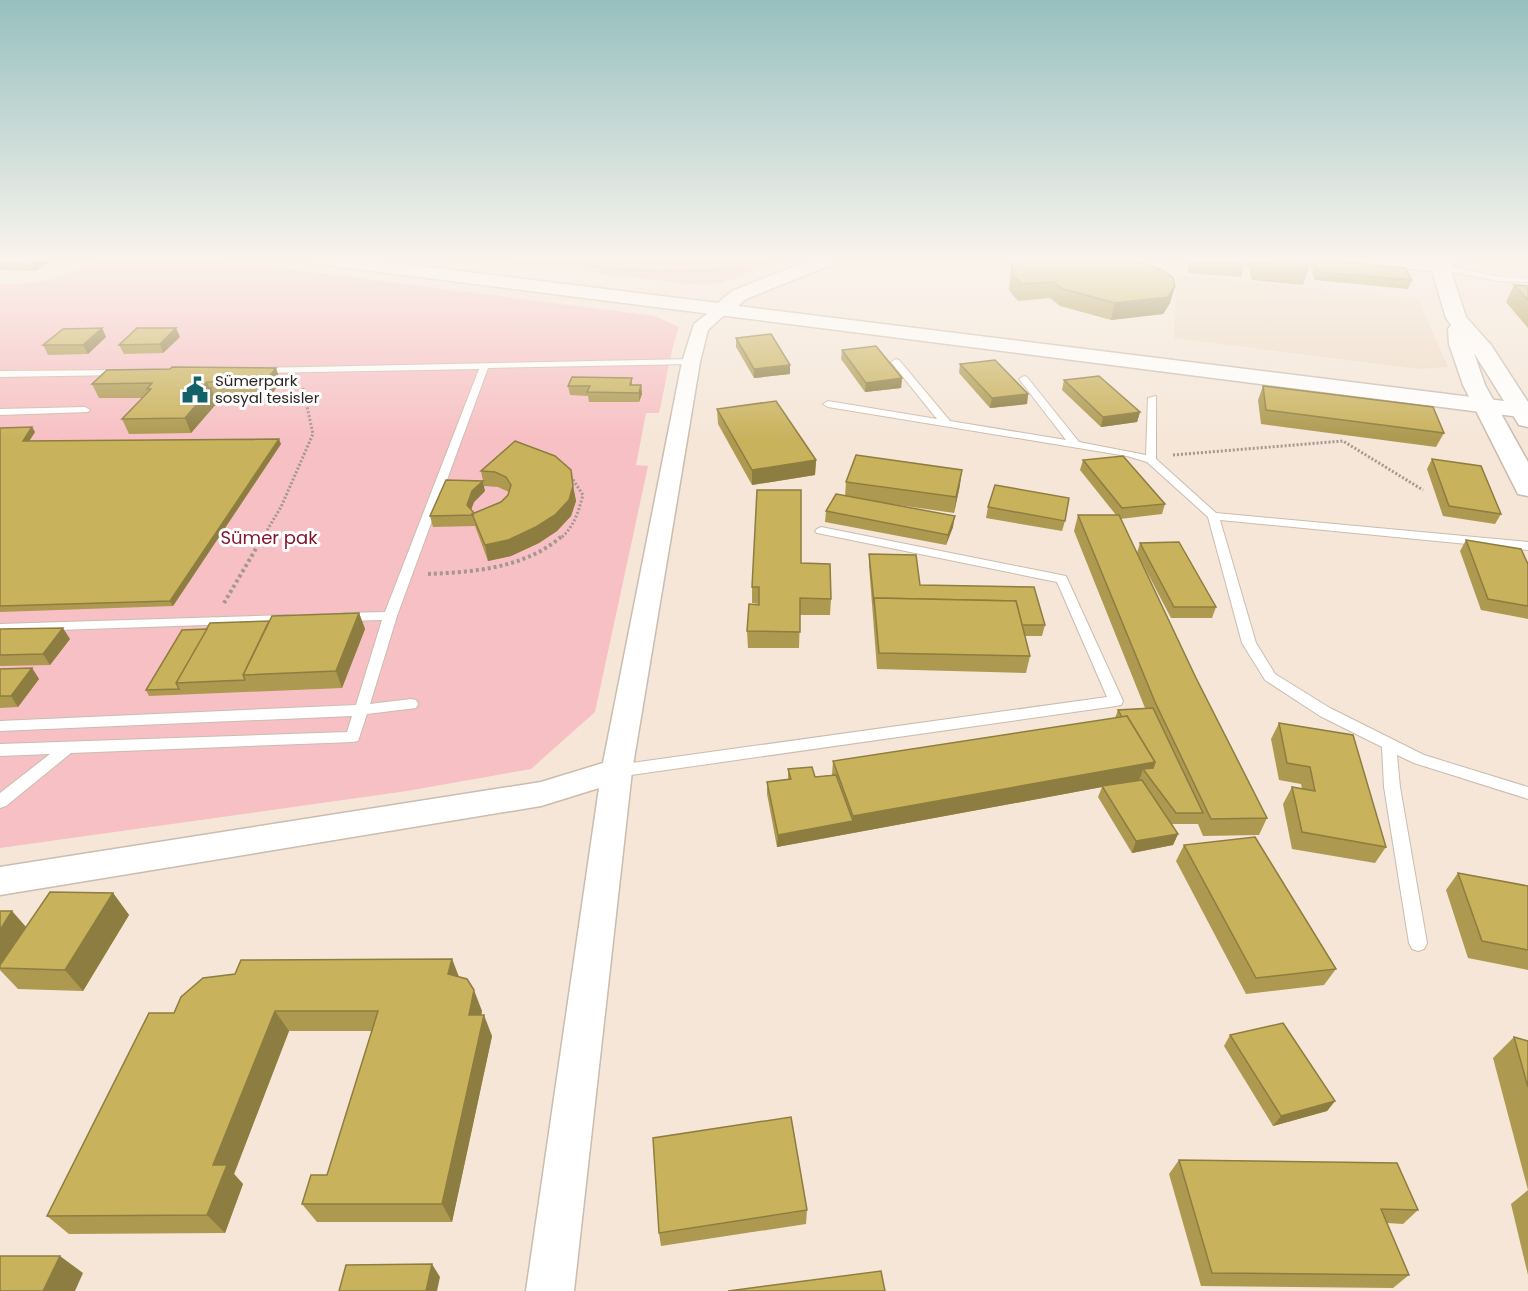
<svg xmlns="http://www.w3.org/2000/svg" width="1528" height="1291" viewBox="0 0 1528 1291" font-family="Poppins,sans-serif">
  <rect width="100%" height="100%" fill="#f5e6d8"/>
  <!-- built -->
  <polygon fill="#efdbc7" points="1177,275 1418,299 1448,367 1419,369 1174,338"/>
  <!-- green -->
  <g fill="#f7c0c4">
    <path d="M92,258H201L655,316L679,327C669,355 666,384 659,413H646L636,465L648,466L595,712L531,769L407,791L0,848V284C32,285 64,280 91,262Z"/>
    <polygon points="465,258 788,258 721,283 691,284"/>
  </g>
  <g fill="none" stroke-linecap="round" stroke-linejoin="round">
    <!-- service casing -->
    <g stroke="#cabcae" stroke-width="2">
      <g id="service">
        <polygon points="1440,265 1500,277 1528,278 1528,282 1500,281 1437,269 1436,267"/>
        <polygon points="691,359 694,360 694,364 488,368 397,616 370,704 411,699 416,700 418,704 416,708 367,714 358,741 353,742 71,753 6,806 0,808 0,793 50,754 0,756 0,744 347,732 352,716 0,731 0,721 356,705 382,620 344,621 337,617 344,613 385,612 479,369 260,373 257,372 257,368"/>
        <polygon points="896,359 899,360 950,421 1066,440 1019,379 1024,376 1027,377 1079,442 1146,455 1148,398 1156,396 1156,459 1216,513 1528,542 1528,550 1220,520 1256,643 1275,674 1330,708 1424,755 1528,787 1528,799 1414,763 1397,755 1400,787 1427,943 1424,949 1418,951 1412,949 1409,943 1384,787 1382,747 1320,716 1265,680 1242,643 1208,517 1147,462 1127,456 828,407 823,404 828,401 937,419 891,362"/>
        <polygon points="124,370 126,372 121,375 0,377 0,371"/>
        <polygon points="85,407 90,410 88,412 0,415 0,409"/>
        <polygon points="821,527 1066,576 1123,701 1121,705 1116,706 617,777 612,775 609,771 612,767 617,765 1107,697 1057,582 817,533 815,531 817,529"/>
        <polygon points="289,615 296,619 294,622 0,632 0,624"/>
      </g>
    </g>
    <!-- minor casing -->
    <g stroke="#cabcae" stroke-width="3">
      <g id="minor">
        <path d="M1341,258C1359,258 1438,256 1448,267L1440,272L1348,262Z"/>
        <polygon points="723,304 731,309 708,330 700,362 632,771 574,1291 526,1291 599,788 541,806 0,895 0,867 541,782 603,763 682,362 694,324 717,306"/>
      </g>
    </g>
    <!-- tertiary casing -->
    <g stroke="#cabcae" stroke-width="3">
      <polygon id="tertiary" points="1439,258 1459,258 1450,268 1466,317 1491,345 1528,402 1528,427 1519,425 1474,353 1485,385 1528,462 1528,496 1518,494 1515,488 1463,385 1449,344 1448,329 1451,325 1446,318 1431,267"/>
    </g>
    <!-- secondary casing -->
    <g stroke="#cabcae" stroke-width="3">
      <polygon id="secondary" points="301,258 355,258 718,303 732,291 815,258 841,258 838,262 746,299 738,306 1528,404 1528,418 310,263 304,262"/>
    </g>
    <!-- path-far2 -->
    <g stroke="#a4988e" stroke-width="2" stroke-dasharray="1.5 1.5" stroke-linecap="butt">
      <path d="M533,258C605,268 675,279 747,266"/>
      <polyline points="693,258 703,262 714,258"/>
      <polyline points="575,262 586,258"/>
    </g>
    <!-- path-far1 -->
    <g stroke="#a4988e" stroke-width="3" stroke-dasharray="2 2" stroke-linecap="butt">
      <polyline points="1173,455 1343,441 1423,490"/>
      <polyline points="263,537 281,507 313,434 303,388"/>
      <path d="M562,537C575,525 578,512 583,495L568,472"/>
    </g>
    <!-- path -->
    <g stroke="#a4988e" stroke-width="4" stroke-dasharray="3 3" stroke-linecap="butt">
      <path d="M428,574C474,572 527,568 563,535"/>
      <polyline points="224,603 264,535"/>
    </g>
    <!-- service -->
    <use href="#service" fill="#fff" fill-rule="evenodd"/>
    <!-- minor -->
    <use href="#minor" fill="#fff" fill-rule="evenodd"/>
    <!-- tertiary -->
    <use href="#tertiary" fill="#fff" fill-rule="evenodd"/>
    <!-- secondary -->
    <use href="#secondary" fill="#fff" fill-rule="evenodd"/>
  </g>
  <!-- wall -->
  <g fill="#ad994f">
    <polygon points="0,258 58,258 35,271 0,270"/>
    <polygon points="1187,258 1310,258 1311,262 1303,285 1252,280 1246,260 1241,277 1189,273"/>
    <polygon points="1314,259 1412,280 1408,289 1315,280 1311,268"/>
    <polygon points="1141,262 1175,286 1170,303 1163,314 1111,320 1060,306 1050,298 1018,301 1009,290 1010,280 1012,264"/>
    <polygon points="1514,285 1528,286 1528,328 1506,302"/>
    <polygon points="102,328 106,337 88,354 48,355 43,345"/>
    <polygon points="180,337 163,353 124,354 119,345"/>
    <polygon points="736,338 790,374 754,378 736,347"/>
    <polygon points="842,350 902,378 901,388 865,392 841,359"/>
    <polygon points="960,364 1028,394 1027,404 990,408 959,373"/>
    <polygon points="107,370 281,382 271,395 214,396 217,403 191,433 129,434 122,419 143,398 99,398 92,384"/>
    <polygon points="632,378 632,385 641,385 642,394 639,402 589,402 588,396 570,395 568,386"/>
    <polygon points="1064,380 1140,412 1137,422 1101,427 1062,390"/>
    <polygon points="1263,386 1444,433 1436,447 1261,424 1258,400"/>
    <polygon points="717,409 816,460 815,475 752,485 718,424"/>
    <polygon points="32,427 35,432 29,441 281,444 173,606 0,612 0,428"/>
    <polygon points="515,441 573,486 576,501 571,516 557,531 539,543 511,556 488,561 475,526 433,527 430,516 485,491 474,502 471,510 474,513 501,502 508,495 509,492 498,487 484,486 481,471"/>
    <polygon points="1432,459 1501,514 1495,524 1443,516 1427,469"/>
    <polygon points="1083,460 1165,504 1162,514 1120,519 1196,678 1267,818 1259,835 1203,836 1198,824 1172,824 1178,834 1173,845 1132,853 1098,797 1102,787 777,847 767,794 767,782 788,780 788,769 815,777 832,775 833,761 1115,718 1118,710 1145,708 1074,531 1078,515 1116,515 1080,470"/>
    <polygon points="846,482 960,485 954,513 877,502 953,527 946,545 825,522 826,511 845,496"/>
    <polygon points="988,507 1065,521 1062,531 986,518"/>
    <polygon points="1466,540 1528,564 1528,619 1481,610 1460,551"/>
    <polygon points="1140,543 1216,607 1212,618 1171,618 1137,553"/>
    <polygon points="869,554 920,585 1045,625 1042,636 1025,636 1030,656 1026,673 877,669 869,565"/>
    <polygon points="801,563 831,599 830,615 800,615 799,648 748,648 747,631 759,605 759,604 752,603 752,587"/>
    <polygon points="359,613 365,629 342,688 149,696 146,690 207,629 269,621"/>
    <polygon points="0,629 70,639 50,665 0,666"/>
    <polygon points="32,668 39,679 18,707 0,708 0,669"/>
    <polygon points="1279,723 1386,847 1375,863 1292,849 1283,804 1292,787 1302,789 1301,784 1279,780 1271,739"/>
    <polygon points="1184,845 1336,969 1324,985 1246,994 1176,861"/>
    <polygon points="1458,873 1528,886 1528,970 1468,958 1446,890"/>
    <polygon points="113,893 129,915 83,991 18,989 0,970 0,911 26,927"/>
    <polygon points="452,959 459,977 482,1011 481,1015 492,1036 452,1222 317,1222 302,1204 327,1175 372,1031 289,1031 234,1174 243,1184 225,1233 69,1234 47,1216 174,1013"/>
    <polygon points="1230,1035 1335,1101 1327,1111 1273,1126 1224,1046"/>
    <polygon points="1514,1037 1528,1041 1528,1190 1493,1058"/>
    <polygon points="1179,1160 1418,1210 1403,1224 1387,1223 1409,1275 1393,1288 1201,1286 1169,1174"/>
    <polygon points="1528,1190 1528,1275 1511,1204"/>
    <polygon points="807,1210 806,1224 661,1246 659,1233"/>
  </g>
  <!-- shaded-wall -->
  <g fill="#8d7d40">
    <polygon points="28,258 58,258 35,271"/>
    <polygon points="1175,286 1170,303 1163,314 1111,320 1115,303"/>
    <polygon points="102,328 106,337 88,354 83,345"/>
    <polygon points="176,328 180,337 163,353 160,344"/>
    <polygon points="790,365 790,374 754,378 754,369"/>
    <polygon points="276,368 281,382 271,395 265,381"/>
    <polygon points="902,378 901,388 865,392 866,383"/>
    <polygon points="207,382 210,390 211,388 217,403 191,433 185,418 201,389"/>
    <polygon points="641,385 642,394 639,402 639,393"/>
    <polygon points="1028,394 1027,404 990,408 992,398"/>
    <polygon points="1140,412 1137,422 1101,427 1103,417"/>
    <polygon points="32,427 35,432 26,446 23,441"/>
    <polygon points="279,439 281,444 173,606 170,601"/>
    <polygon points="816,460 815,475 752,485 752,470"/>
    <polygon points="962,470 960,485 954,513 956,497"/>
    <polygon points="483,481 485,491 474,502 469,515 467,505 472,491"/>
    <polygon points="573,486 576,501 571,516 557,531 539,543 511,556 488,561 485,545"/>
    <polygon points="955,516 953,527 946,545 948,535"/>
    <polygon points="359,613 365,629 342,688 336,671"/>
    <polygon points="63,628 70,639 50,665 43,654"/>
    <polygon points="32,668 39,679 18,707 11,696"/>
    <polygon points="1155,762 1149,777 1143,769 1139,781 1102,786 1102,787 777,847 778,835 853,821 853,816"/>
    <polygon points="1178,834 1173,845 1132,853 1136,841"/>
    <polygon points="113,893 129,915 83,991 65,970"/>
    <polygon points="12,911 27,928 0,968 0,930"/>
    <polygon points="452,959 460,980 448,974"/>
    <polygon points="474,990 482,1011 477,1036 469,1015"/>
    <polygon points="275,1011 289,1031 234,1174 243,1184 225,1233 207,1215 213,1165"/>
    <polygon points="484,1015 492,1036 452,1222 442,1204"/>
    <polygon points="1335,1101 1327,1111 1273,1126 1281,1116"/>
    <polygon points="60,1256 83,1273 75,1291 43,1291"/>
    <polygon points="432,1264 440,1277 437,1291 426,1291"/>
  </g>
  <!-- building -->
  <g fill="#c9b25c" stroke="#8d7d40" stroke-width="1.5">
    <polygon points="1016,258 1141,258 1140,262 1162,270 1173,278 1175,286 1168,297 1115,303 1063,289 1053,282 1021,284 1012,274 1012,264"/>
    <polygon points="1268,258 1310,258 1311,262"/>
    <polygon points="1314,259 1405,268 1412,280 1319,272"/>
    <polygon points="1514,285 1528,286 1528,300"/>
    <polygon points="102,328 83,345 43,345 63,329"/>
    <polygon points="137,328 176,328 160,344 119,345"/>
    <polygon points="771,334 790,365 754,369 736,338"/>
    <polygon points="876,346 902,378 866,383 842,350"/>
    <polygon points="995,360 1028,394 992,398 960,364"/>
    <polygon points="172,367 276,368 265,381 207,382 201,389 211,388 185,418 122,419 151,389 147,389 152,383 92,384 107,370 170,369"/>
    <polygon points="1099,376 1140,412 1103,417 1064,380"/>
    <polygon points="572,377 632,378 630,385 641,385 639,393 587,392 590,386 568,386"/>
    <polygon points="1263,386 1433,407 1444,433 1266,410"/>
    <polygon points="776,401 816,460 752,470 717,409"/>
    <polygon points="32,427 23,441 279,439 170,601 0,606 0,428"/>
    <polygon points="515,441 555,456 571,470 573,486 569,500 555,515 536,527 508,540 485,545 472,514 501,502 508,495 511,485 506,477 495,472 481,471"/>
    <polygon points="856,455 962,470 956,497 846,482"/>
    <polygon points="1123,456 1165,504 1122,508 1083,460"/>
    <polygon points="1432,459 1481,466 1501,514 1449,506"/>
    <polygon points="446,480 483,481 472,491 467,505 474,513 472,514 473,515 430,516"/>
    <polygon points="995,485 1069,498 1065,521 988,507"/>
    <polygon points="757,490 801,490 801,563 830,564 831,599 800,598 800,632 747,631 749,604 759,605 759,587 752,587"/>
    <polygon points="836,494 955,516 948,535 826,511"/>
    <polygon points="1078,515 1119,515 1196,678 1267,818 1211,819 1155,702"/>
    <polygon points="1466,540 1521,549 1528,564 1528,606 1488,599"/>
    <polygon points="1179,542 1216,607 1174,607 1140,543"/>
    <polygon points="869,554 916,555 920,585 1034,587 1045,625 1022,625 1016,601 874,598 874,603"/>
    <polygon points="874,598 1016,601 1030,656 879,653"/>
    <polygon points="359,613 336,671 243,675 272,616"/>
    <polygon points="269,621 243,675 245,680 176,683 210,623"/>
    <polygon points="63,628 43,654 0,655 0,629"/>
    <polygon points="207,629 176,683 179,689 146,690 182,630"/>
    <polygon points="32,668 11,696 0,696 0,669"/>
    <polygon points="1153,708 1203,813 1176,813 1143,769 1153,768 1155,762 1127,716 1122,717 1118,710"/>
    <polygon points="1127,716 1155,762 853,816 833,761"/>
    <polygon points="1279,723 1353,735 1386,847 1302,832 1292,787 1315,791 1310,767 1287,763"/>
    <polygon points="812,767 815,777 836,775 853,821 778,835 767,782 791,779 788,769"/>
    <polygon points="1142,780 1178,834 1136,841 1102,786"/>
    <polygon points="1255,837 1336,969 1256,978 1184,845"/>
    <polygon points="1458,873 1528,886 1528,950 1482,941"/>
    <polygon points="50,892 113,893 65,970 0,968 0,965"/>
    <polygon points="0,911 12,911 0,930"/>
    <polygon points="452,959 448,974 467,979 474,990 469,1015 484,1015 442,1204 302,1204 311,1175 327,1175 378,1011 275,1011 213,1165 227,1165 207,1215 47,1216 149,1013 174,1013 181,997 203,978 235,974 241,960"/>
    <polygon points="1283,1023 1335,1101 1281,1116 1230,1035"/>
    <polygon points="1514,1037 1528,1041 1528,1087"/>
    <polygon points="791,1117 807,1210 659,1233 653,1138"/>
    <polygon points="1179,1160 1397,1163 1418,1210 1381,1209 1409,1275 1212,1273"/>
    <polygon points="0,1256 60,1256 43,1291 0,1291"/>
    <polygon points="432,1264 426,1291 339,1291 346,1265"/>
    <polygon points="881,1271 885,1291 728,1291"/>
  </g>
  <!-- sky -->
  <linearGradient id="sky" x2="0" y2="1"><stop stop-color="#96c0bf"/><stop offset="0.59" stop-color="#faf4ed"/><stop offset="1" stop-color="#faf4ed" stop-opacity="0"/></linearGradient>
  <rect width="1528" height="439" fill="url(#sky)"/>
  <!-- icons -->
  <defs>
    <g id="civic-bare" transform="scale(2.07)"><path d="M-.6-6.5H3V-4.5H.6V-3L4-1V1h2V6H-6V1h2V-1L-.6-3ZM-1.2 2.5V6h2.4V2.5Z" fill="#126268" stroke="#fff" stroke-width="2.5" paint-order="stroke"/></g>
  </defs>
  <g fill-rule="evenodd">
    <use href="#civic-bare" x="195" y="390"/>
  </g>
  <g text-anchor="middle" stroke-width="6" stroke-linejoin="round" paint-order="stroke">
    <!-- far-poi labels -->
    <g font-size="15" fill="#2b2520" stroke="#fff" text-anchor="start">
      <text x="215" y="386">Sümerpark<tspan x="215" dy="17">sosyal tesisler</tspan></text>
    </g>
    <!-- park labels -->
    <g font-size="18" fill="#801730" stroke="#fff">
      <text x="269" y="544">Sümer pak</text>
    </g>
  </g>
</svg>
